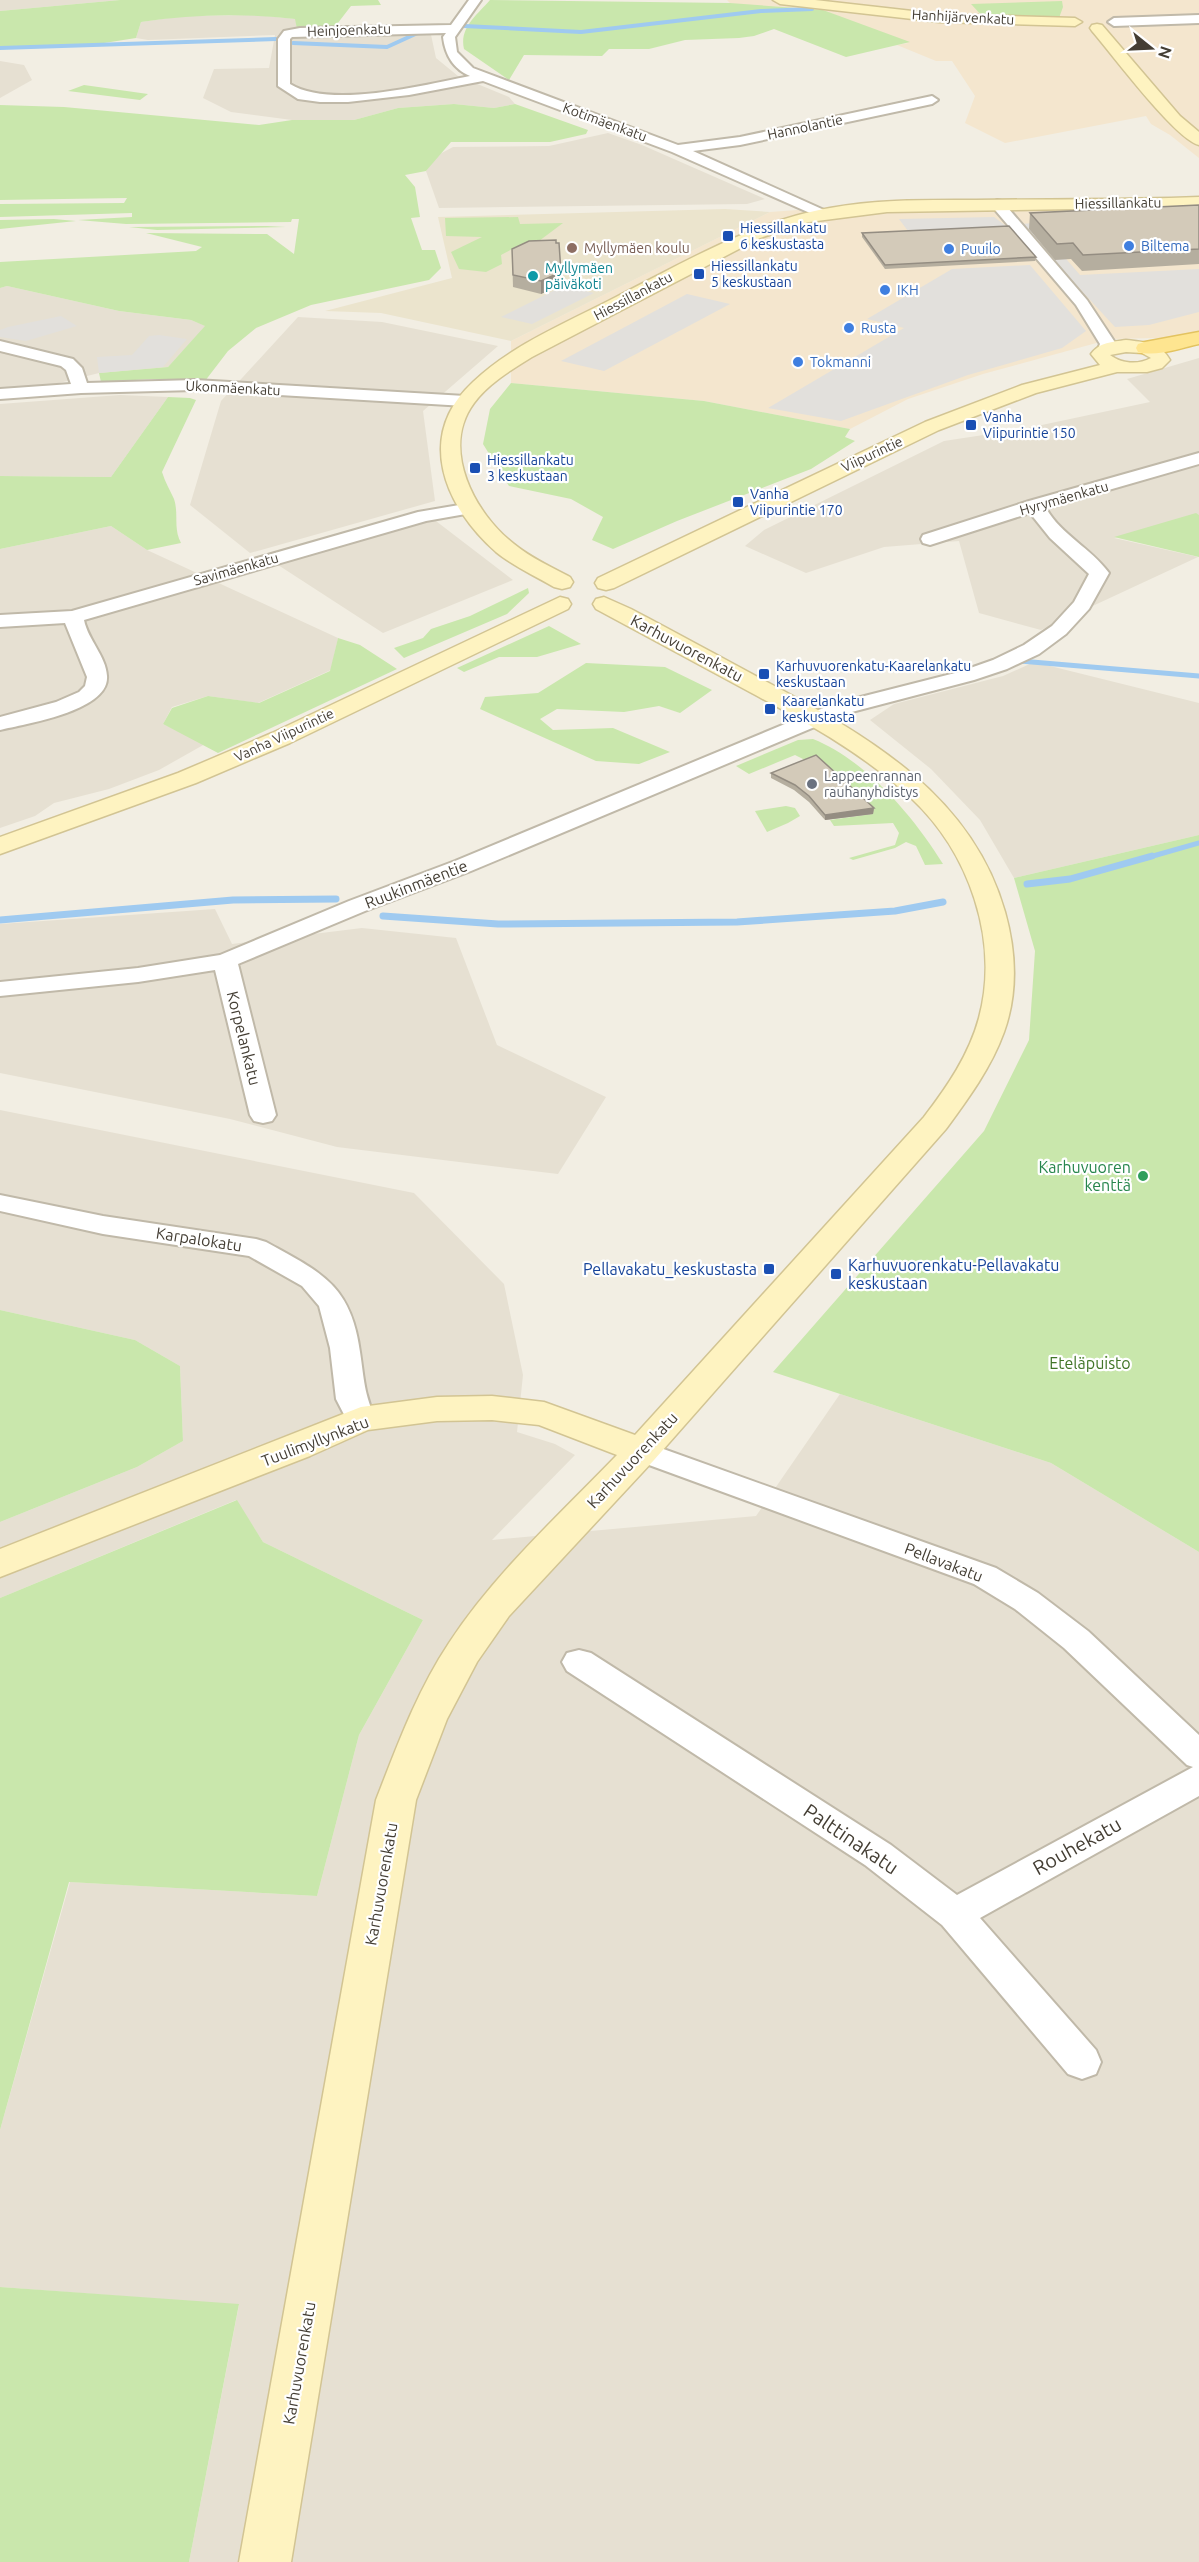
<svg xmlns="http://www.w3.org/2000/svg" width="1199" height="2562" viewBox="0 0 1199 2562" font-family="Ubuntu,sans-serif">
  <rect width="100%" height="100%" fill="#f2eee3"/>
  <!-- residential -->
  <g fill="#e6e0d2">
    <polygon points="0,0 120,0 0,11"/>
    <polygon points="256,15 296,19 297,29 278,35 430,30 436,58 458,76 509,97 515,104 494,108 454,104 398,108 354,120 292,120 231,112 203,98 214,69 269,68 275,35 148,40 136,38 141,22 182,16"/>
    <polygon points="0,61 24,65 32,80 0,98"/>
    <polygon points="608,133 642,145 765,199 747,204 439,208 426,171 438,155 453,147 549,146"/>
    <polygon points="7,286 119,311 191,320 206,326 168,367 99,373 43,387 0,390 0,288"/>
    <polygon points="298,317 382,322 498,346 423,411 435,501 250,553 190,505 221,401"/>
    <polygon points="1199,358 1199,515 1196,514 1114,538 1198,557 1041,630 979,613 959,541 884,547 806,573 745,546 764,530 944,441 1023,429 1150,402 1127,379"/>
    <polygon points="120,395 168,397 111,477 0,476 0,404"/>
    <polygon points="432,518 513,580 383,633 275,563"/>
    <polygon points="111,526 147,550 338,638 331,670 258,703 208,696 172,707 163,724 205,744 159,770 109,789 54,803 35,816 0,828 0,549"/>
    <polygon points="1034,662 1199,703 1199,835 1014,878 980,820 931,769 870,720 894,704 1003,676"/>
    <polygon points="215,909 232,944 362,928 456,938 497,1045 606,1097 558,1174 337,1147 230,1119 0,1073 0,924"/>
    <polygon points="0,1110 414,1193 504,1284 523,1375 517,1432 555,1444 575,1455 492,1540 756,1516 840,1394 1051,1463 1199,1552 1199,2562 189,2562 239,2305 0,2287 0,2130 70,1882 317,1896 359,1735 423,1620 263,1542 236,1500 0,1598 0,1522 137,1467 183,1441 180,1366 135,1340 0,1310"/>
  </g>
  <!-- commercial -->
  <g fill="#f4e6ce">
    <polygon points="727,0 1199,0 1199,158 1170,135 1151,124 1146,116 1005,143 965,123 975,96 952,61 936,61 897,45 908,43 730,3"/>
    <polygon points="1199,199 1199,337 1111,339 983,374 908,399 850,429 704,401 511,383 511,341 770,212 880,204"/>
  </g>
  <!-- education -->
  <polygon fill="#ebe4cd" points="725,209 770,212 511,341 381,313 325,311 452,278 438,217"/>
  <!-- green -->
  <g fill="#c9e7ac">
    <path d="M120,0H378L381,5L351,6L334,28L297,29L295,19C243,13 193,14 141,22L136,38L85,46L0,48V11Z"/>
    <path d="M490,0L730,3L823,10L910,42L846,57L774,29L754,36L739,38L685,40L649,49H609L602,56L524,55L509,80L464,49C459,28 477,15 490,0Z"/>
    <polygon points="1062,1 1063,7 1059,18 983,17 971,4"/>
    <polygon points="84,85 148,94 140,100 68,91"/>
    <polygon points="454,104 494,108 515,104 588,130 586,134 550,142 451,142 426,171 405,175 415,187 420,217 411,218 422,250 435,250 441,268 429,280 311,305 256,328 228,351 205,381 152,379 101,382 99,373 168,367 205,326 191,320 119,311 7,286 0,288 0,262 196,251 202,247 146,233 267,234 294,254 299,219 292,219 291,222 126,224 78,220 132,217 132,213 0,217 0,204 124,203 127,198 0,200 0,105 64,107 259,125 292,120 354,120 398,108"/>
    <polygon points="518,217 520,224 563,223 535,244 518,246 501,255 502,264 486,272 459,269 451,252 482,237 446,236 445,218"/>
    <polygon points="54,219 76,221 0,229 0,220"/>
    <polygon points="267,226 286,227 157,230 129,227"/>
    <polygon points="511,383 704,401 850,429 845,437 855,441 811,469 677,521 613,549 592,540 603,517 571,499 509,486 483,444 490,409"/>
    <path d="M168,397L190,398L196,400L162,472C165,482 170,490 174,499C179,514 173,528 181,543L147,550L111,526L0,549V476L111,477Z"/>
    <polygon points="1196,513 1199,515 1199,557 1114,537"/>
    <polygon points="528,588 529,593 507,614 404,658 394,648 423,638 431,629 470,616"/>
    <polygon points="549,626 581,644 537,657 499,657 464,672 457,668"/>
    <polygon points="338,638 360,645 397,669 218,753 163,724 172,708 208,696 259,703 330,671"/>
    <polygon points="586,663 665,667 712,690 680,713 659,706 624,712 557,709 540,719 553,730 613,728 670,752 639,764 596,761 480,709 485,697 538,693"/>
    <path d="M813,739C866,760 914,817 943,864L925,865L916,846L906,842L895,848L853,860L849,858L895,845L899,833L893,823L834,826L830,820L872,814L809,762L795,755L749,774L736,766L798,740Z"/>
    <polygon points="786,806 795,808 800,816 788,823 767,832 755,811"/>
    <polygon points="1199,835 1199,1552 1051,1463 773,1372 984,1131 1029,1040 1035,951 1014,878"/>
    <polygon points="0,1310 135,1340 180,1366 183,1441 137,1467 0,1522"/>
    <polygon points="237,1500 263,1542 423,1620 359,1735 317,1896 69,1882 0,2130 0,1598"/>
    <polygon points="0,2287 239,2304 189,2562 0,2562"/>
  </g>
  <!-- parking -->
  <g fill="#e2e0dc">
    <polygon points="994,217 1010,229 911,235 899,219"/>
    <polygon points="1035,223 1080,275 1199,269 1199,312 1149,325 1115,327 1020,224"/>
    <polygon points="1030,265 1086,331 1062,348 968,375 841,421 768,408 904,328 867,319 952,269"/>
    <polygon points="563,286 594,293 532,324 501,317"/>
    <polygon points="687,294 730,304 604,371 561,361"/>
    <polygon points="61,316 77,326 26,341 0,337 0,330 8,327"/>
    <polygon points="159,335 187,339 163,367 99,373 97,357 132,355 149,336"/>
  </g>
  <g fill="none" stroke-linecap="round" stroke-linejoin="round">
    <!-- stream-far2 -->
    <g stroke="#9fcaf0" stroke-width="4">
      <polyline points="464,26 581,32 761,11 812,9"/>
      <polyline points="293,43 387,47 422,31"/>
      <polyline points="0,48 276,39"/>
    </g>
    <!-- stream-far1 -->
    <g stroke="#9fcaf0" stroke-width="5">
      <polyline points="1020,661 1199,676"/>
      <polyline points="1146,858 1199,843"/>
    </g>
    <!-- stream -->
    <g stroke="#9fcaf0" stroke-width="7">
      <polyline points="1027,884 1070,879 1152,856"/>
      <polyline points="383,916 498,924 737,922 895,911 943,902"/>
      <polyline points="0,920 233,900 336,899"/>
    </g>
    <!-- street casing -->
    <g stroke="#c0b9a9" stroke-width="4">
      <g id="street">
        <path d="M469,0H481L455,37L457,52L473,68L678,145L740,137L932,96L938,100L932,104L740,145L693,151L824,210L826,213L819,217L672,152L483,81L409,95L348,102H320L298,99L278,86V39L284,31L300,28L451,25ZM446,33L443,37C445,54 453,69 470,76C424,85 330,109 290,84V39L292,37Z"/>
        <polygon points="1199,15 1199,23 1114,26 1108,22 1114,18"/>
        <polygon points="997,200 1002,201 1087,300 1116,344 1112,352 1100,352 1098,349 1100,344 1076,305 990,204"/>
        <polygon points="0,341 73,359 82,368 87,383 195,380 465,396 473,401 465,406 195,390 81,393 0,399 0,389 71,384 66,370 61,366 0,351"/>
        <path d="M1199,453V464L1046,508C1061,535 1091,548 1109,573L1089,609L1066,634L1039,654L1007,669L974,680L848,713L471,871L365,911L238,964L276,1115L272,1121L263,1123L254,1121L250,1115L215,970L138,982L0,996V982L138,968L220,955L349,901L455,861L833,704L959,672L993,660L1024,645L1052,626L1074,602L1089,574L1050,538L1030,513L930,545L923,543L921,539L923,535L1029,501Z"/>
        <path d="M471,503L477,504L480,508L477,512L426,521L84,620C88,640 106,656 107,676C110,711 25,724 0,730V717L56,702L79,692L85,686L87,677L65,623L0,627V615L72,611L418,512Z"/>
        <path d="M0,1195L103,1216L256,1239L266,1242C320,1272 351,1284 360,1352C364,1378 364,1395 376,1419L372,1426L361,1429L350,1426L336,1399L330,1348L319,1306L302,1286L249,1256L103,1234L0,1211Z"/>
        <polygon points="641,1441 996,1568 1038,1593 1088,1631 1199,1735 1199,1796 980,1918 1096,2050 1101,2062 1096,2074 1082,2079 1068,2074 942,1925 865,1865 567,1671 562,1662 567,1653 579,1650 591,1653 891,1845 957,1895 1193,1767 1187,1765 1064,1648 1015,1609 974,1584 630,1458 626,1451 630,1444"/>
      </g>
    </g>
    <!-- secondary casing -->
    <g stroke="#d2c493" stroke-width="3">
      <g id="secondary">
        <polygon points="773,0 815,0 939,14 1075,18 1082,22 1075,26 939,22 780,4"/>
        <path d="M1097,24L1102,25L1180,116L1199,132V145C1175,139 1112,54 1092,31L1090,28L1092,25Z"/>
        <path d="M1199,197V207L887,212L809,222L760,238L532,357C511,370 489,383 474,403C440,449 475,514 514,544C531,558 551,567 570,577L573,582L570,587L562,589L554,587C535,576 513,566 496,552C444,506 415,436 473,382C513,344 568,322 616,297C685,262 753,221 830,208C878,199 927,200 976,200C1050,199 1125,200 1199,197Z"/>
        <path d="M1126,340C1144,342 1161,343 1170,360L1162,368L1147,372H1117L1036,393L939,430L614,588L606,590L598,588L595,583L598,578L925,422L1022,385L1100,365L1091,354C1100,342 1112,342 1126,340ZM1126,352L1142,353L1151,358C1138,365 1122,364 1110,355Z"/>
        <polygon points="560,597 568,599 571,604 568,609 290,743 196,783 0,854 0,837 178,773 272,733"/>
        <path d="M604,597L631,609C677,633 722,658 767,682C868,736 972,795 1005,912C1016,951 1018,993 1004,1032C991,1068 968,1099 946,1129L654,1460L509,1616L477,1662L447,1719L416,1800L291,2562H239L376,1800C397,1746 417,1691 449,1643C495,1573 559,1515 617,1455L539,1425L492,1420L437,1421L368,1430L310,1456L0,1577V1549L361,1407L437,1397L492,1396L544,1402L635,1435L924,1117C947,1087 969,1055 979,1018C1000,940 969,852 911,798C863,753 805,722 748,691C697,664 647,636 596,609L593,604L596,599Z"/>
      </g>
    </g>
    <!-- primary casing -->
    <g stroke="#e3c360" stroke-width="3">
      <path id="primary" d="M1199,332V344C1180,348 1157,357 1138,352L1136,348L1138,344L1145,342Z"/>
    </g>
    <!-- street -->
    <use href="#street" fill="#fff" fill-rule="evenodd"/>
    <!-- secondary -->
    <use href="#secondary" fill="#fef3c1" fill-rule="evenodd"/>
    <!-- primary -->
    <use href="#primary" fill="#fee590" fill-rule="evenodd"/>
  </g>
  <!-- wall -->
  <g fill="#b5ae9f">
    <polygon points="1199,205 1199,264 1082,271 1071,259 1055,260 1029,229 1030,213"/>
    <polygon points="862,233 1036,257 1035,261 885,269 862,237"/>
    <polygon points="512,249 561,272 561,284 541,294 513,287"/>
    <polygon points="771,773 874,808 873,814 825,820 809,802 794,790 771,778"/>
  </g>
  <!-- shaded-wall -->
  <g fill="#948d82">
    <polygon points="561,272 561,284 541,294 541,281"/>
    <polygon points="874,808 873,814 825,820 825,815"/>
  </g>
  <!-- building -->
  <g fill="#d3cab9" stroke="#948d82" stroke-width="1.5">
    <polygon points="1199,205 1199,249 1083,255 1073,243 1057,244 1030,213"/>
    <polygon points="1009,226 1036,257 885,265 862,233"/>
    <polygon points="556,240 556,243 559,243 561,272 541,281 513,275 512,249 529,241"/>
    <polygon points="816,755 874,808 825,815 809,796 795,785 771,773"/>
  </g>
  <!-- markers -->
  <g fill="#1a4fb4" stroke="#fff" stroke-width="2">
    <rect x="722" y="230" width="12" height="12" rx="3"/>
    <rect x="693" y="268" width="12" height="12" rx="3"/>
    <rect x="965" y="419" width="12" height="12" rx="3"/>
    <rect x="469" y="462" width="12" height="12" rx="3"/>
    <rect x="732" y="496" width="12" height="12" rx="3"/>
    <rect x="758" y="668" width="12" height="12" rx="3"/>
    <rect x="764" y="703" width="12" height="12" rx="3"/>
    <rect x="763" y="1263" width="12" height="12" rx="3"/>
    <rect x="830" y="1268" width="12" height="12" rx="3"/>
  </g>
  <g fill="#3f7fe0" stroke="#fff" stroke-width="2">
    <circle cx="1129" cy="246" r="6"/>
    <circle cx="949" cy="249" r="6"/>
    <circle cx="885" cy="290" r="6"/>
    <circle cx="849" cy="328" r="6"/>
    <circle cx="798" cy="362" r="6"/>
  </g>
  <circle fill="#8d6e63" stroke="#fff" stroke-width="2" cx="572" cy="248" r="6"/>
  <circle fill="#0f9aa8" stroke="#fff" stroke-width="2" cx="533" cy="276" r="6"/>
  <circle fill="#6b7280" stroke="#fff" stroke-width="2" cx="812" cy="784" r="6"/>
  <circle fill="#2e9e5b" stroke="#fff" stroke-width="2" cx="1143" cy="1176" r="6"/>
  <g text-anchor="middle" stroke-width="4.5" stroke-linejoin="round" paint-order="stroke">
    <!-- far-street labels -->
    <g font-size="14" fill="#443e34" stroke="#fff">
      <text transform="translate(963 17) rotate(3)" y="5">Hanhijärvenkatu</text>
      <text transform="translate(349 30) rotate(-2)" y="5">Heinjoenkatu</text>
      <text transform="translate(605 122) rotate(20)" y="5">Kotimäenkatu</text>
      <text transform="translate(805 127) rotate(-12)" y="5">Hannolantie</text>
      <text transform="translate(1118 203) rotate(-1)" y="5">Hiessillankatu</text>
      <text transform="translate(633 296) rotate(-28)" y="5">Hiessillankatu</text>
      <text transform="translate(233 388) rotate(3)" y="5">Ukonmäenkatu</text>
      <text transform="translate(872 454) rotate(-25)" y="5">Viipurintie</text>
      <text transform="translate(1064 498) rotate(-16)" y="5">Hyrymäenkatu</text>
      <text transform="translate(236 569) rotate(-16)" y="5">Savimäenkatu</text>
      <text transform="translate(284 735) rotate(-25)" y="5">Vanha Viipurintie</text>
    </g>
    <!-- far-transit labels -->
    <g font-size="14" fill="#164399" stroke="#fff" text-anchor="start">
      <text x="740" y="233">Hiessillankatu<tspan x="740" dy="16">6 keskustasta</tspan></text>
      <text x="711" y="271">Hiessillankatu<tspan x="711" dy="16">5 keskustaan</tspan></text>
      <text x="983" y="422">Vanha<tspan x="983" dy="16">Viipurintie 150</tspan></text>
      <text x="487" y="465">Hiessillankatu<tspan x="487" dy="16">3 keskustaan</tspan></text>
      <text x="750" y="499">Vanha<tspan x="750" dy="16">Viipurintie 170</tspan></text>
      <text x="776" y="671">Karhuvuorenkatu-Kaarelankatu<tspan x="776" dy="16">keskustaan</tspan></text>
      <text x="782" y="706">Kaarelankatu<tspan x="782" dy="16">keskustasta</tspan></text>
    </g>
    <!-- far-shop labels -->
    <g font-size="14" fill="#366cbe" stroke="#fff" text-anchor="start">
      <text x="1141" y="251">Biltema</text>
      <text x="961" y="254">Puuilo</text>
      <text x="897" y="295">IKH</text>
      <text x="861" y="333">Rusta</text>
      <text x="810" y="367">Tokmanni</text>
    </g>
    <!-- far-education labels -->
    <g font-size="14" fill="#785e54" stroke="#fff" text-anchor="start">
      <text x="584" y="253">Myllymäen koulu</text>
    </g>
    <!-- far-culture labels -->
    <g font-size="14" fill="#0d838f" stroke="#fff" text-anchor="start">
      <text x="545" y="273">Myllymäen<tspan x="545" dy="16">päiväkoti</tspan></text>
    </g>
    <!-- far-worship labels -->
    <g font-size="14" fill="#5b616d" stroke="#fff" text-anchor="start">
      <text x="824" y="781">Lappeenrannan<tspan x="824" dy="16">rauhanyhdistys</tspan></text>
    </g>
    <!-- street labels -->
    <g font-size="16" fill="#443e34" stroke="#fff">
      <text transform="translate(687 648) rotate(28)" y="6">Karhuvuorenkatu</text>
      <text transform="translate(416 884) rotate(-21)" y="6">Ruukinmäentie</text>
      <text transform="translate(244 1038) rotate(76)" y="6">Korpelankatu</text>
      <text transform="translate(199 1239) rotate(9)" y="6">Karpalokatu</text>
      <text transform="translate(315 1441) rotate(-21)" y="6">Tuulimyllynkatu</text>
      <text transform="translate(632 1460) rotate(-47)" y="6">Karhuvuorenkatu</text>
      <text transform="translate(944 1562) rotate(21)" y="6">Pellavakatu</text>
      <text transform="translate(381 1884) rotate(-80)" y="6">Karhuvuorenkatu</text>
      <text transform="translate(299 2363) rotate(-80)" y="6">Karhuvuorenkatu</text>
    </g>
    <!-- leisure labels -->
    <g font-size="16" fill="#27864d" stroke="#fff" text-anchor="end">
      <text x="1131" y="1173">Karhuvuoren<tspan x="1131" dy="18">kenttä</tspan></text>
    </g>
    <!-- transit labels -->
    <g font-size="16" fill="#164399" stroke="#fff" text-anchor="start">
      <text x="848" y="1271">Karhuvuorenkatu-Pellavakatu<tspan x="848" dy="18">keskustaan</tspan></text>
      <text x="757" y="1275" text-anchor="end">Pellavakatu_keskustasta</text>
    </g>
    <!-- park labels -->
    <g font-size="16" fill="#417528" stroke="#fff">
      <text x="1090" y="1369">Eteläpuisto</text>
    </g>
    <!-- near-street labels -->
    <g font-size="20" fill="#443e34" stroke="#fff">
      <text transform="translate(851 1839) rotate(34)" y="7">Palttinakatu</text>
      <text transform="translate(1077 1846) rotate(-29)" y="7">Rouhekatu</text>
    </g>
  </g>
  <!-- north arrow -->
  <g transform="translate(1151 48) rotate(108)" stroke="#ffffff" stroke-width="4.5" paint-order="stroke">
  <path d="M0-4.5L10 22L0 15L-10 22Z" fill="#443e34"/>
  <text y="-9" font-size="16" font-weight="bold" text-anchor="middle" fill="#443e34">N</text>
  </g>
</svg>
